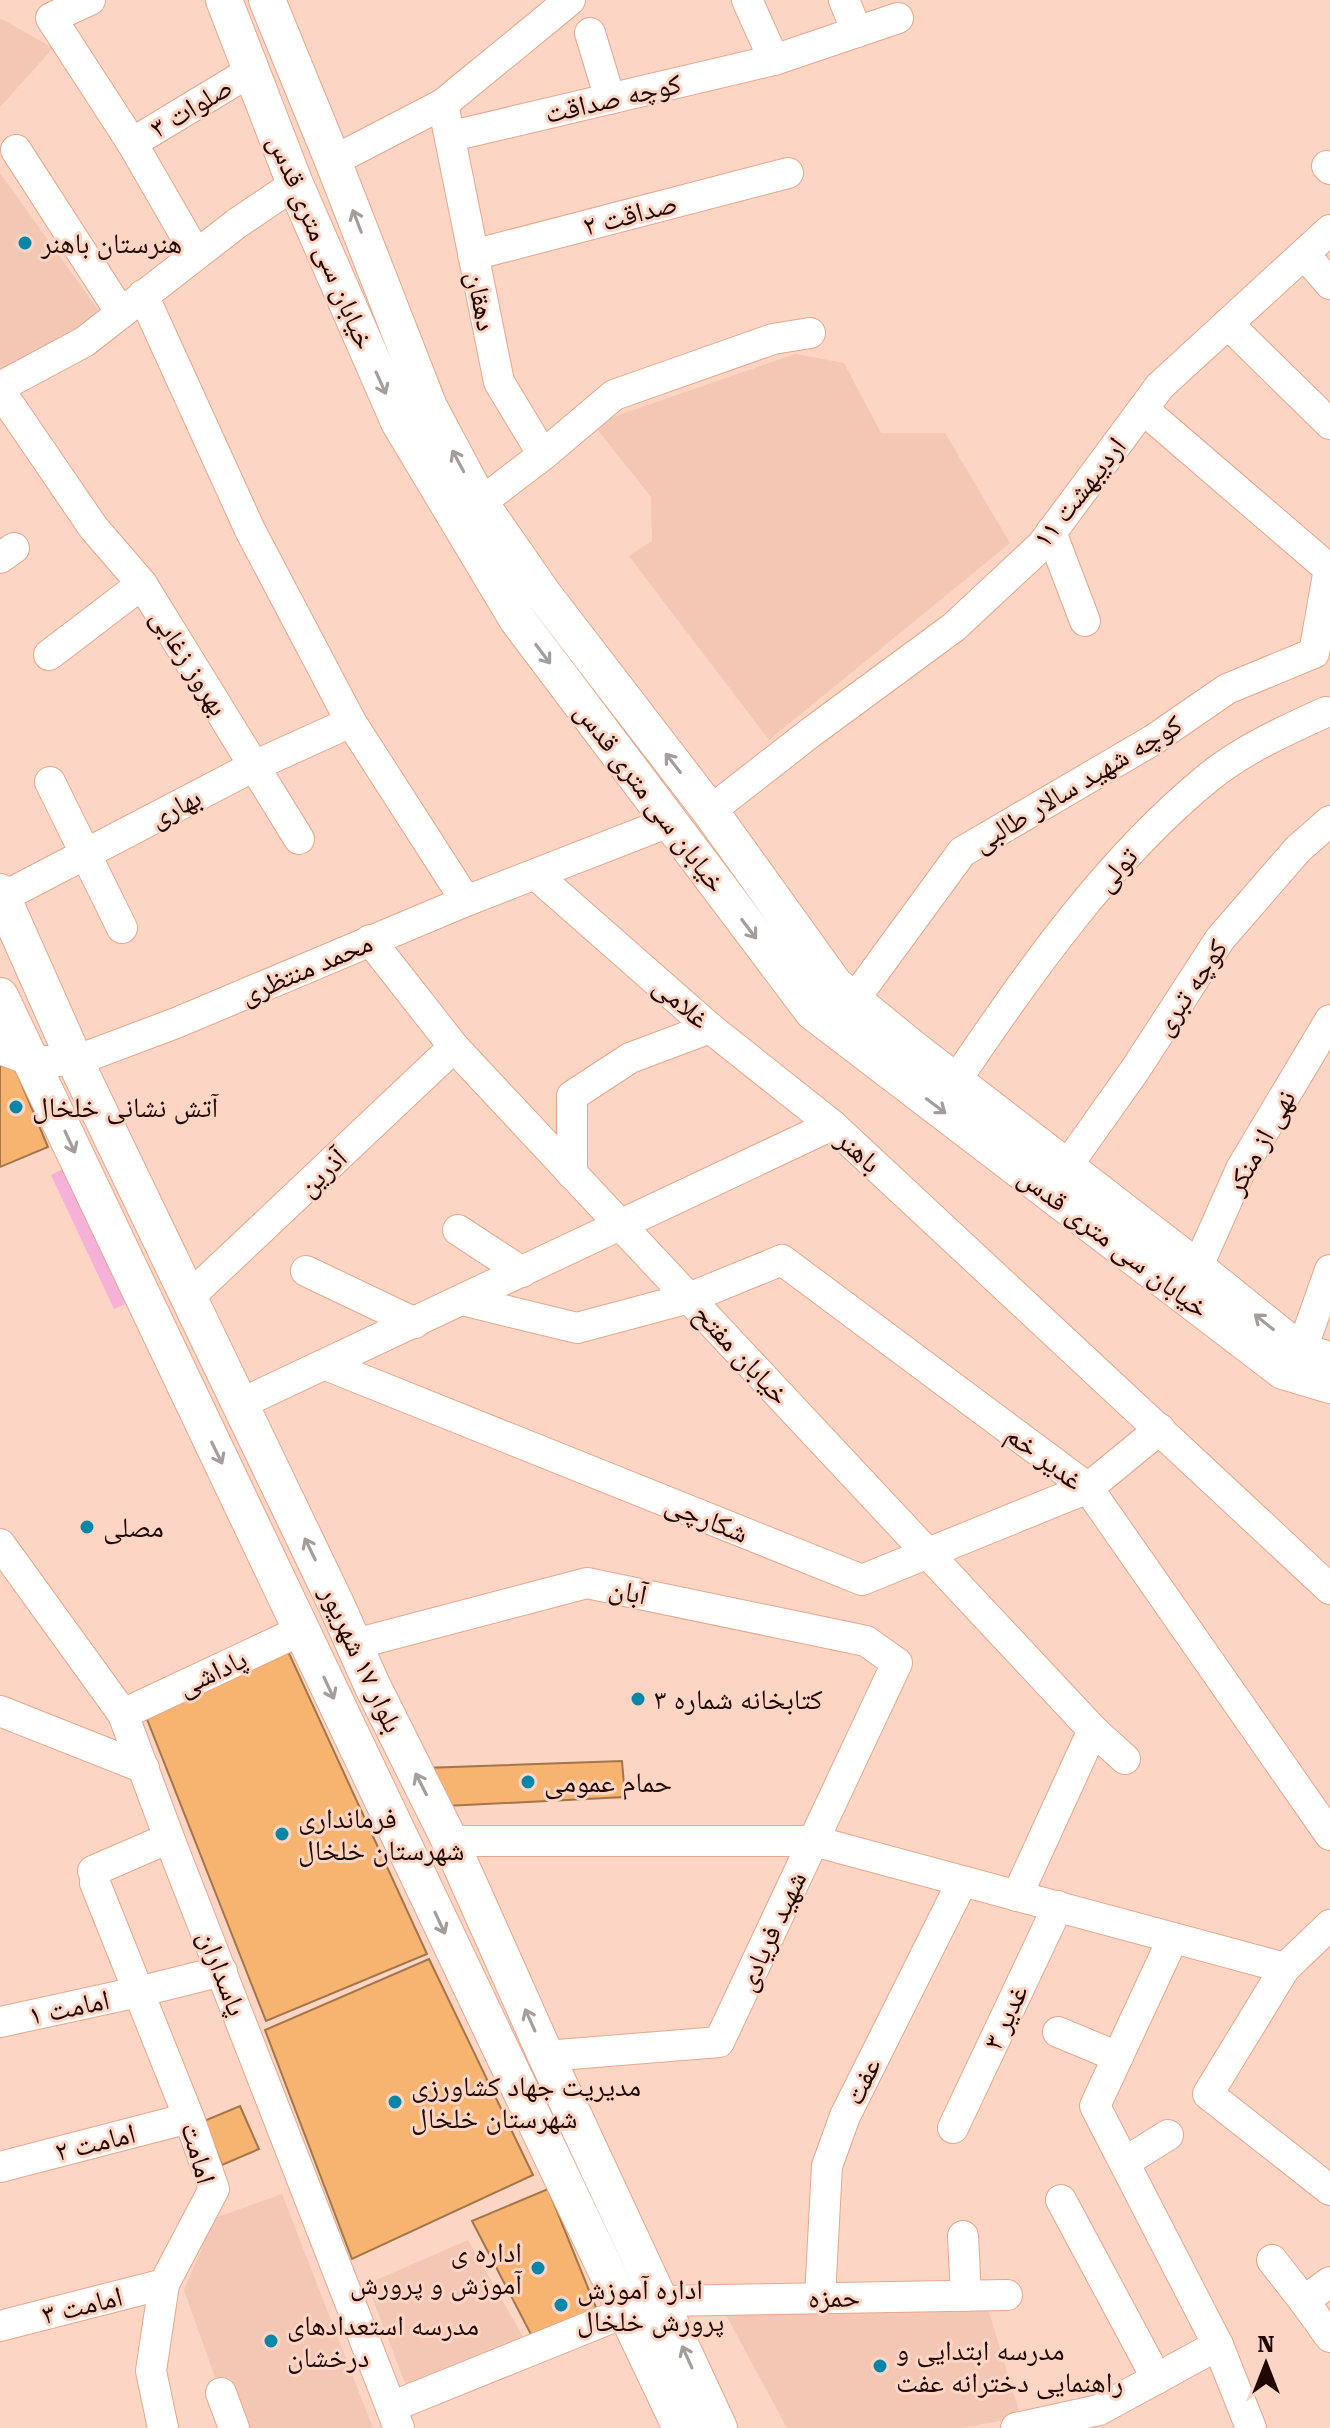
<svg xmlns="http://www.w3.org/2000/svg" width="1330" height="2428" viewBox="0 0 1330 2428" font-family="'Roboto Serif','Noto Naskh Arabic',serif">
  <rect width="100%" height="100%" fill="#fcd5c4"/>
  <!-- built -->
  <g fill="#f3c7b4">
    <polygon points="0,18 53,48 0,107"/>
    <polygon points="0,173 101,314 0,370"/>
    <polygon points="795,354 844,363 881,433 945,433 1010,543 769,740 629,556 652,541 651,497 593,424"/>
    <polygon points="282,2194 373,2428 233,2428 184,2290 215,2218"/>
    <polygon points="468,2240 525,2340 408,2391 367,2284"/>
    <polygon points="988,2309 1021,2417 962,2428 787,2428 726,2315"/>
  </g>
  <!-- green -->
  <polygon fill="#f6b1d8" points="65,1168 128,1303 114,1309 51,1175"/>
  <!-- building -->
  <g fill="#f7b370" stroke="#a37649" stroke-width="2">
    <polygon points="12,1061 48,1147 0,1167 0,1066"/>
    <polygon points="287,1649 427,1954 266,2021 145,1714"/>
    <polygon points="622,1761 625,1797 446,1806 424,1768"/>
    <polygon points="429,1959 533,2175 352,2259 265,2030"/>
    <polygon points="240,2106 259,2149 222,2165 204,2121"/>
    <polygon points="548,2189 599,2315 535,2342 472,2221"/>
  </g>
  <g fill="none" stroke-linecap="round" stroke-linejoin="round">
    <!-- minor casing -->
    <g stroke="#e5a78c" stroke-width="32">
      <g id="minor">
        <polyline points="90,0 51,18 132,143 196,254"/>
        <polyline points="747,0 774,60"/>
        <polyline points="844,0 857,32"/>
        <polyline points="590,33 610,99"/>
        <polyline points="443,104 499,382 543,455"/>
        <polyline points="452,136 774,60 898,18"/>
        <polyline points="132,143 251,71"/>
        <polyline points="16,150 121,313"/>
        <polyline points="333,161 443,104 570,0"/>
        <polyline points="1327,166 1330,169"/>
        <polyline points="1304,254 1330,284"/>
        <polyline points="473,255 788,173"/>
        <polyline points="143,295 250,530 351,722 466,901"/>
        <polyline points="1228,324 1330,424"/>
        <polyline points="0,387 84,342 236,224 295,184"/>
        <polyline points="0,391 93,527 142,584"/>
        <polyline points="480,503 543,455 614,395 773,339 810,333"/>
        <polyline points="1051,532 1085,621"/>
        <polyline points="0,558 14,548"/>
        <polyline points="49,655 142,584 299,839"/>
        <polyline points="50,782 122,928"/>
        <polyline points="710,811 810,733 954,627 1042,545 1160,386 1330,230"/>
        <polyline points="536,875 710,1028 832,1125 1330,1589"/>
        <polyline points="3,897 254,766 351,722"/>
        <polyline points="370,940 454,1047 1093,1730 1125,1759"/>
        <polyline points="853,1001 962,852 1153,740 1227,689 1314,653 1329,569 1143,409"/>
        <polyline points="0,1049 32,1061 75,1061 176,1023 466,901 669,822"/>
        <path d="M956,1080C1030,972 1106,861 1209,777C1242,750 1288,729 1326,712"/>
        <polyline points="1067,1166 1135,1070 1220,939 1298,849 1330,821"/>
        <polyline points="572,1174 572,1096 630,1058 710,1028"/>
        <polyline points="458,1230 522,1272"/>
        <polyline points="1197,1268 1241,1169 1330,1020"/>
        <polyline points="306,1271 415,1323"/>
        <polyline points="189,1297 454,1047"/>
        <polyline points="462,1300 577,1328 689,1298 782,1260 1088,1488 1330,1835"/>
        <polyline points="1301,1352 1330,1270"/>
        <polyline points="326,1365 862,1580 1088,1488 1160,1429"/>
        <polyline points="240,1404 832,1125"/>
        <polyline points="0,1544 123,1714 169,1838 399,2428"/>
        <polyline points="355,1644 587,1583 866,1641 897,1663 719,2042 546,2056"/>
        <polyline points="0,1711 144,1768"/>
        <polyline points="123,1714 302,1630"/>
        <polyline points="450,1841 814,1841 1285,1968"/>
        <polyline points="93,1871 169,1838"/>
        <polyline points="95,1883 189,2118 214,2189 164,2284 151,2371 163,2428"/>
        <polyline points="1017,1896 1093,1730"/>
        <polyline points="1330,1925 1285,1968 1208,2094 1330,2190"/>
        <polyline points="1173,1938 1095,2106 1218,2345 1251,2428"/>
        <polyline points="0,2022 138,1992 222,1971"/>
        <polyline points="1058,2032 1118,2057"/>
        <polyline points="953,2128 1058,1906"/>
        <polyline points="1125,2162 1168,2135"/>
        <polyline points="0,2167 189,2118"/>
        <polyline points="1061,2200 1157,2379"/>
        <polyline points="963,2236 966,2296"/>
        <polyline points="1272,2260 1304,2301 1330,2282"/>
        <polyline points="820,2297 827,2166 845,2116 962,1882"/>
        <polyline points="661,2301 1007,2295"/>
        <polyline points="1304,2301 1330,2337"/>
        <polyline points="0,2326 164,2284"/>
        <polyline points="221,2393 234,2428"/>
        <polyline points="391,2407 626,2312"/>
        <polyline points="1016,2428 1099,2410 1218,2345"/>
      </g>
    </g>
    <!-- major casing -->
    <g stroke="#e5a78c" stroke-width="38">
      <g id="major">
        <polyline points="224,0 295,184 399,422 517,619 813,1012 1283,1371 1330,1385"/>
        <polyline points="267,0 333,161 429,407 480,503 544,595 710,811 835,985 912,1048 1197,1268 1301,1352 1330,1360"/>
        <polyline points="0,892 75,1061 336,1604 372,1685 450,1841 546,2056 719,2428"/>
        <polyline points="0,996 681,2428"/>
      </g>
    </g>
    <!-- minor -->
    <use href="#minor" stroke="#fff" stroke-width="30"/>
    <!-- major -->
    <use href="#major" stroke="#fff" stroke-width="36"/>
  </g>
  <!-- one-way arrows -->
  <defs><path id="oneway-shaft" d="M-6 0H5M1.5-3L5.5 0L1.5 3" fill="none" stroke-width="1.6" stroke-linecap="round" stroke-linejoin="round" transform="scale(2)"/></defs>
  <g stroke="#a59d9a">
    <use href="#oneway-shaft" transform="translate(357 221) rotate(-111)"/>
    <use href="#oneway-shaft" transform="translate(381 383) rotate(66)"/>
    <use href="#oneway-shaft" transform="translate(458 461) rotate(-118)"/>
    <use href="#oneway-shaft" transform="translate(543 654) rotate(53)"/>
    <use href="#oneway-shaft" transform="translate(673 763) rotate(-128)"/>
    <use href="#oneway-shaft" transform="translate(749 929) rotate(53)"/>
    <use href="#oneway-shaft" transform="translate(936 1106) rotate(37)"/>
    <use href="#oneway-shaft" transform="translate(70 1142) rotate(65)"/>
    <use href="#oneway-shaft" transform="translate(1264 1322) rotate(-141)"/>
    <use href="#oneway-shaft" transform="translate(217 1453) rotate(64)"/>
    <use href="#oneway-shaft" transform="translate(310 1549) rotate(-116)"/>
    <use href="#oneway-shaft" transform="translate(329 1688) rotate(65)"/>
    <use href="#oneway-shaft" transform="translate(421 1784) rotate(-117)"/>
    <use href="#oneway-shaft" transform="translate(440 1923) rotate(65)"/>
    <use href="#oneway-shaft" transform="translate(530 2020) rotate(-114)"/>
    <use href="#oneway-shaft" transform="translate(687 2357) rotate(-114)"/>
  </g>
  <!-- markers -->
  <g fill="#0486a9" stroke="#fcd5c4" stroke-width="3">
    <circle cx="25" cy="243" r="8"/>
    <circle cx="16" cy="1107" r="8"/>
    <circle cx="87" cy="1527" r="8"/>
    <circle cx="638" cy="1699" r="8"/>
    <circle cx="528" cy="1782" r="8"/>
    <circle cx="282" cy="1834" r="8"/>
    <circle cx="395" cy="2102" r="8"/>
    <circle cx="538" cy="2268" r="8"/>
    <circle cx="561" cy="2305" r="8"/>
    <circle cx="271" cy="2341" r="8"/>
    <circle cx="880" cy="2366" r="8"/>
  </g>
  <g text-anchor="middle" stroke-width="6" stroke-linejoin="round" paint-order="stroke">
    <!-- street labels -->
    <g font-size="28" fill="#1f0902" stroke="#fcd5c4">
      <text transform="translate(613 98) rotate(-13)" y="10">کوچه صداقت</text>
      <text transform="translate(191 107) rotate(-31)" y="10">صلوات ۳</text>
      <text transform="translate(630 214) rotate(-15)" y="10">صداقت ۲</text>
      <text transform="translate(322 242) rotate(67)" y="10">خیابان سی متری قدس</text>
      <text transform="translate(482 301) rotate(79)" y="10">دهقان</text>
      <text transform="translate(1079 492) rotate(-52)" y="10">۱۱ اردیبهشت</text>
      <text transform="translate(190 662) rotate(58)" y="10">بهروز زغابی</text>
      <text transform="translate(1077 783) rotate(-31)" y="10">کوچه شهید سالار طالبی</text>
      <text transform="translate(651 797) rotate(53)" y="10">خیابان سی متری قدس</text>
      <text transform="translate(175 807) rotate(-27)" y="10">بهاری</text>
      <text transform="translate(1116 869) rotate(-48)" y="10">تولی</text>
      <text transform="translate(306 968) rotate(-23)" y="10">محمد منتظری</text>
      <text transform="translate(1190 987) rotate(-56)" y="10">کوچه تبری</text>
      <text transform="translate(682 1002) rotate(41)" y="10">غلامی</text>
      <text transform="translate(1260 1142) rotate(-61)" y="10">نهی از منکر</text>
      <text transform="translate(859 1151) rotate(42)" y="10">باهنر</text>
      <text transform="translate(322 1172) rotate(-43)" y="10">آذرین</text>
      <text transform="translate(1114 1242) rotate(37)" y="10">خیابان سی متری قدس</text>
      <text transform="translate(742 1354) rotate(47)" y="10">خیابان مفتح</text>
      <text transform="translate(1045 1457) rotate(37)" y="10">غدیر خم</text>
      <text transform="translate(707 1518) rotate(22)" y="10">شکارچی</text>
      <text transform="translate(628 1591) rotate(12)" y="10">آبان</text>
      <text transform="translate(362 1659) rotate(65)" y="10">بلوار ١٧ شهریور</text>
      <text transform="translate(212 1672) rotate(-25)" y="10">پاداشی</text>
      <text transform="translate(771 1931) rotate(-65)" y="10">شهید فریادی</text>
      <text transform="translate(223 1973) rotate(69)" y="10">پاسداران</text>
      <text transform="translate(69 2007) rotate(-12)" y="10">امامت ۱</text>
      <text transform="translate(1005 2017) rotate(-65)" y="10">غدیر ۳</text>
      <text transform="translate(862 2081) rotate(-64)" y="10">عفت</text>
      <text transform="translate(95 2142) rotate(-14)" y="10">امامت ۲</text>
      <text transform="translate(199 2153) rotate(74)" y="10">امامت</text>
      <text transform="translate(834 2297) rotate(-1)" y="10">حمزه</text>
      <text transform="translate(82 2305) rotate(-14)" y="10">امامت ۳</text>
    </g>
    <!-- poi labels -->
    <g font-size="28" fill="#1f0902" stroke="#fcd5c4" text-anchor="start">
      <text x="41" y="253">هنرستان باهنر</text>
      <text x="32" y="1117">آتش نشانی خلخال</text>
      <text x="103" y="1537">مصلی</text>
      <text x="654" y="1709">کتابخانه شماره ۳</text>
      <text x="544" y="1792">حمام عمومی</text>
      <text x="298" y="1828">فرمانداری<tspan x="298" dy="32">شهرستان خلخال</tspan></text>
      <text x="411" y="2096">مدیریت جهاد کشاورزی<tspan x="411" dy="32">شهرستان خلخال</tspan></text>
      <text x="522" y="2262" text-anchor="end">اداره ی<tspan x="522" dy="32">آموزش و پرورش</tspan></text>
      <text x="577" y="2299">اداره آموزش<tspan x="577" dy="32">پرورش خلخال</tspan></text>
      <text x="287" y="2335">مدرسه استعدادهای<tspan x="287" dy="32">درخشان</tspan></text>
      <text x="896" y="2360">مدرسه ابتدایی و<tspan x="896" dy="32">راهنمایی دخترانه عفت</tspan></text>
    </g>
  </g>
  <!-- north arrow -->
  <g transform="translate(1266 2364)" stroke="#fcd5c4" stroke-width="6" paint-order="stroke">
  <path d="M0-6L14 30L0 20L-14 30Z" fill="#1f0902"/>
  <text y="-12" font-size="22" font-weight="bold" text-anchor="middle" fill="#1f0902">N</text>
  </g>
</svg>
